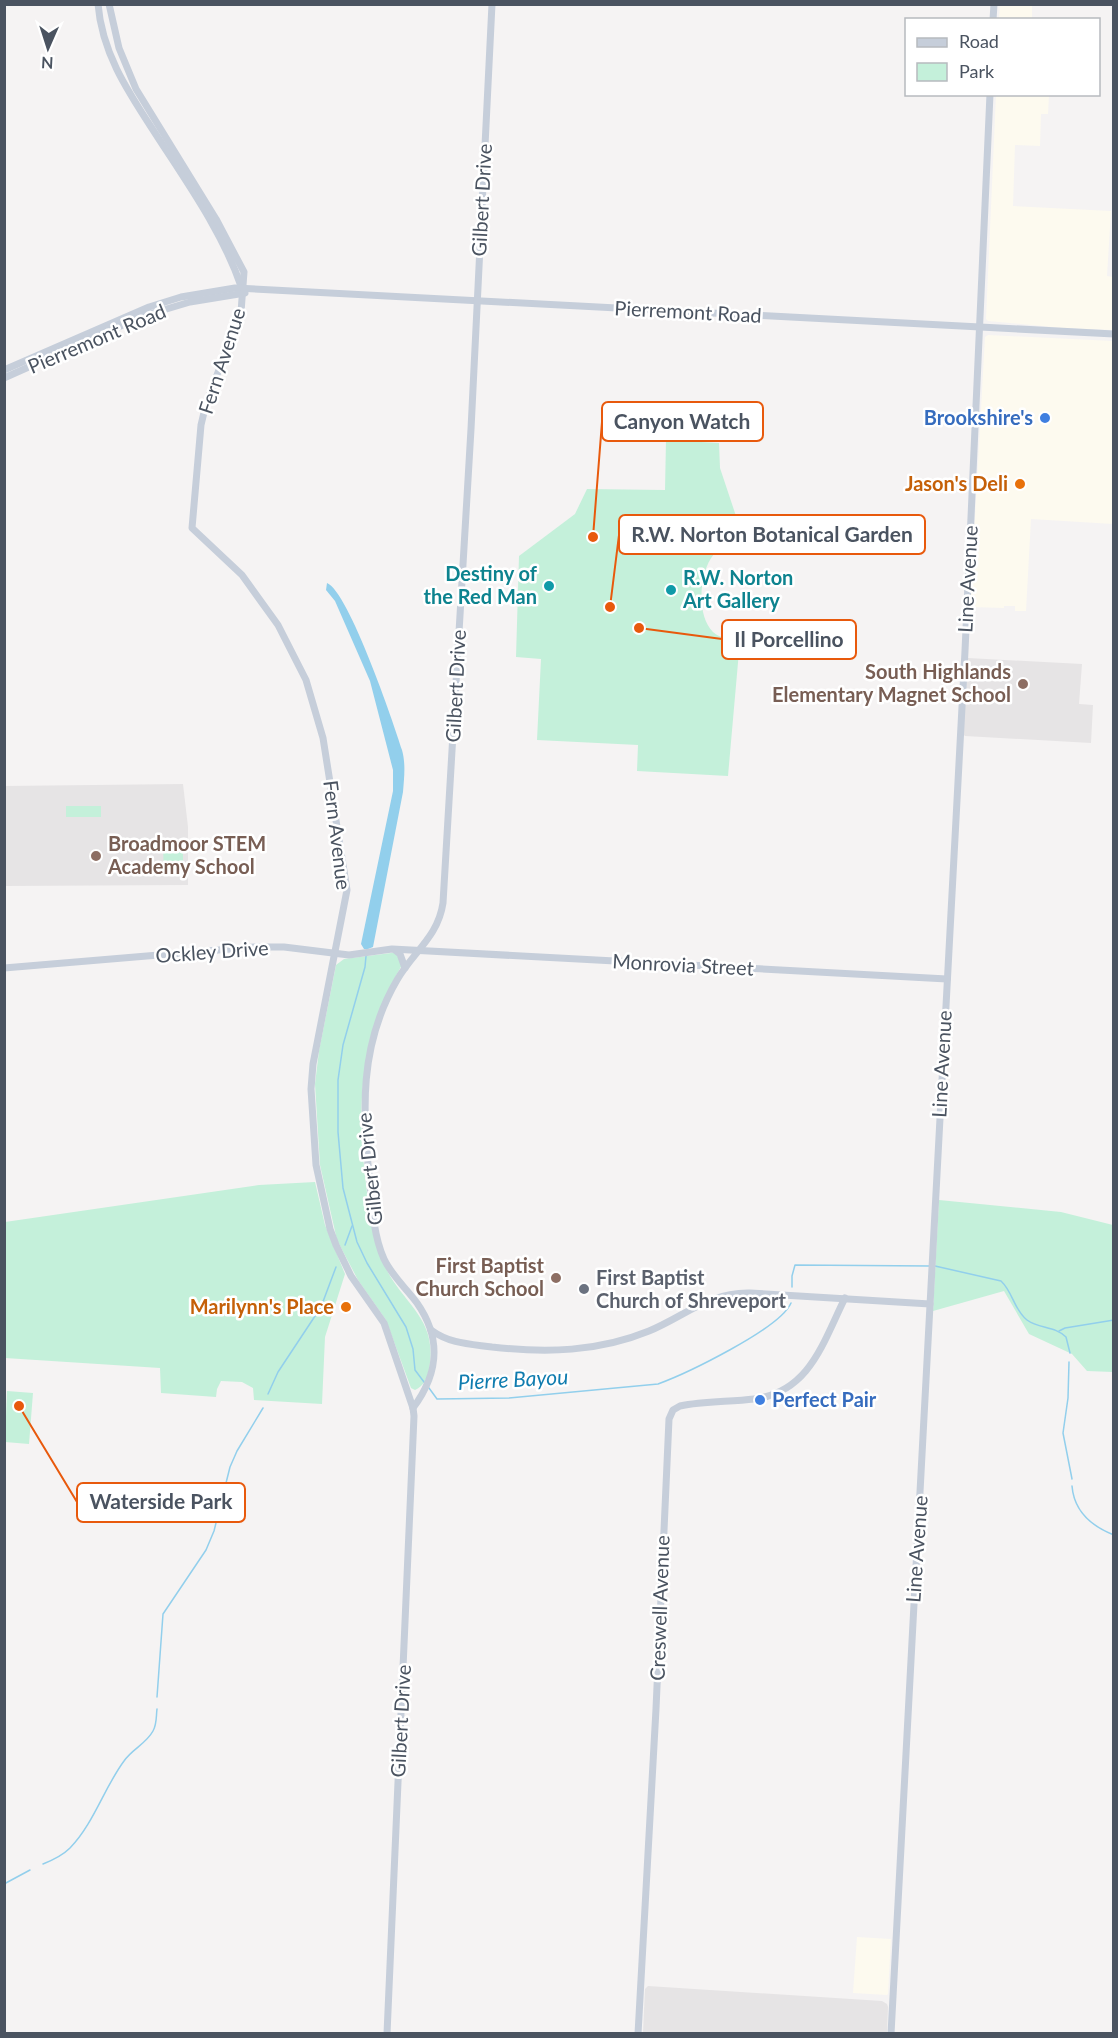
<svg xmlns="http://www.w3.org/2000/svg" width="1118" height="2038" viewBox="0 0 1118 2038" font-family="Lato,sans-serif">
  <rect width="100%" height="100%" fill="#f5f3f3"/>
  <!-- commercial -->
  <g fill="#fdfaef">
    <polygon points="1000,5 1032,5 1032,19 999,19"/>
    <polygon points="996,95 1049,95 1048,114 1041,114 1040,146 1015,145 1013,206 1111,211 1107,276 1113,277 1113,330 1063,328 988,321 986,319"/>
    <polygon points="988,335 1113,341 1113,524 1031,519 1026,611 1015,611 1015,606 1004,606 1004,608 970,607 985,337"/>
    <polygon points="857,1937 891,1939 888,1994 887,1995 853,1993"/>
  </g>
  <!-- education -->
  <g fill="#e6e4e5">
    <polygon points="968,658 1082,664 1079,704 1093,705 1091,743 965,736 963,734"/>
    <polygon points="183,784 188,827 188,885 5,886 4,786"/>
    <polygon points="648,1986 882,2001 887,2004 888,2007 887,2033 643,2033 645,1989"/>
  </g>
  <!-- green -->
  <g fill="#c4f0da">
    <path d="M666,440L719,443L720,468L741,531L742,539C732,543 721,545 714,554C699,572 696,615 713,632C720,639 732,639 740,640L728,776L637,771L638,745L537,740L541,659L516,657L519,556L575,514L587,489L665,490Z"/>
    <rect x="66" y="806" width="35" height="11"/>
    <polygon points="183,848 183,872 164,872 163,849"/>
    <path d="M391,953H396L402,965C360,1035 356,1105 366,1184C369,1211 373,1239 384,1264C401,1304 439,1317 429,1369C428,1377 423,1387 415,1390L411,1388L386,1320L358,1280L337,1240L320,1165L315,1084L319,1051L336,965L344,959Z"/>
    <polygon points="315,1182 325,1225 345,1274 325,1337 322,1404 254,1400 253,1388 242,1382 221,1381 217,1389 216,1397 161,1393 160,1368 5,1358 5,1222 259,1185"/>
    <polygon points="939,1200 1061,1212 1113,1225 1113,1372 1087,1371 1072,1354 1029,1334 1004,1291 933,1311"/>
    <polygon points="7,1391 33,1393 29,1444 5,1442"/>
  </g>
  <!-- water -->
  <path fill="#92cfec" d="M327,583C349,592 394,724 402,750C406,764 404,779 403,792L373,947L368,949H364L361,944L393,791V770L370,681L335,601L326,590Z"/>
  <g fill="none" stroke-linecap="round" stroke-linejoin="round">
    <!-- stream -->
    <g stroke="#92cfec" stroke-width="1.5">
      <polyline points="366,956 365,967 343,1045 338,1080 338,1132 343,1188 357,1242 367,1263 406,1327 413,1349 415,1370 424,1382"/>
      <polyline points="345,1245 352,1226"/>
      <path d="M935,1266L1001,1281C1013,1292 1014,1310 1027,1320C1039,1329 1055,1326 1066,1337L1070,1353"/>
      <polyline points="792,1287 792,1276 795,1265 930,1266"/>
      <polyline points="1059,1331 1065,1328 1114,1320"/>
      <polyline points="1069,1362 1068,1398 1063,1433 1072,1479"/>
      <path d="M429,1388L437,1399L509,1398L658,1384C685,1374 780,1329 791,1303"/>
      <polyline points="268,1394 278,1372 321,1307 336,1267"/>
      <path d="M1072,1486C1074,1511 1091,1526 1114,1535"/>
      <polyline points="157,1697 163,1614 206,1550 214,1531 230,1467 237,1451 263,1408"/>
      <path d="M43,1864C53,1860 62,1856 70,1848C94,1823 104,1788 124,1761C132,1749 146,1744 153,1731C157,1724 156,1717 157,1709"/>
      <polyline points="4,1884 30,1870"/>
    </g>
    <!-- secondary -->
    <g stroke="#c6ceda" stroke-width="7">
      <path d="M98,4C102,54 129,93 155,133C186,181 222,231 241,286"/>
      <polyline points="109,4 119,48 136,89 216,219 244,272 241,312 206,404 201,425 192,528 242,575 278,625 306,680 323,738 347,890 313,1064 311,1089 316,1165 330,1229 336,1245 351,1276 384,1323 413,1408 414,1416 387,2034"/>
      <polyline points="993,20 994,4"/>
      <polyline points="4,370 149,307 181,297 235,288 1114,334"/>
      <polyline points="4,378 143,316 190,302 245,293"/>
      <polyline points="395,950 400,954 405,968"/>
      <polyline points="4,968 254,947 284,947 349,955 392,949 947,979"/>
      <path d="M431,1330C450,1344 470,1344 492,1347C546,1353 598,1352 649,1331C685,1316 709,1292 750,1293L930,1304"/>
      <path d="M413,1408C439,1373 442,1339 417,1303C406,1288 392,1276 384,1259C374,1237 372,1208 370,1184C362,1112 359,1045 397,980C413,952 438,937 443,903L471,429L492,4"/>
      <path d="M638,2034L656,1709L669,1419L673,1410L680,1406C704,1401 730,1402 754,1399C810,1392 823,1342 845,1298"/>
      <polyline points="891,2034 965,651 990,94"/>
    </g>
  </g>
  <!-- markers -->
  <g fill="#3f7fe0" stroke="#fff" stroke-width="2">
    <circle cx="1045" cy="418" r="6"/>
    <circle cx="760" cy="1400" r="6"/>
  </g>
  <g fill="#e8710a" stroke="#fff" stroke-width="2">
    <circle cx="1020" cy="484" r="6"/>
    <circle cx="346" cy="1307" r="6"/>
  </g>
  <g fill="#0f9aa8" stroke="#fff" stroke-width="2">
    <circle cx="549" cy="586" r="6"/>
    <circle cx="671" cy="590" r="6"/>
  </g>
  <g fill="#8d6e63" stroke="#fff" stroke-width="2">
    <circle cx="1023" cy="684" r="6"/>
    <circle cx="96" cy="856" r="6"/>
    <circle cx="556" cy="1278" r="6"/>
  </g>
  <circle fill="#6b7280" stroke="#fff" stroke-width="2" cx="584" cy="1289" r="6"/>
  <g text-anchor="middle" stroke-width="5" stroke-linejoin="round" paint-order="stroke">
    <!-- street labels -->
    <g font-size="20" fill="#4a5360" stroke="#fff">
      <text transform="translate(482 200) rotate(-87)" y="7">Gilbert Drive</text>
      <text transform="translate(688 312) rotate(3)" y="7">Pierremont Road</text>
      <text transform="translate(97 339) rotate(-23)" y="7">Pierremont Road</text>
      <text transform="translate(222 361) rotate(-72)" y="7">Fern Avenue</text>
      <text transform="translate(968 579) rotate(-87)" y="7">Line Avenue</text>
      <text transform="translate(456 686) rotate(-87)" y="7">Gilbert Drive</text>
      <text transform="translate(337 835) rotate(83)" y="7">Fern Avenue</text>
      <text transform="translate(212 952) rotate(-4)" y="7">Ockley Drive</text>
      <text transform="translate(683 965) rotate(3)" y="7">Monrovia Street</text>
      <text transform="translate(942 1064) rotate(-87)" y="7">Line Avenue</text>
      <text transform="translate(370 1169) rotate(-96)" y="7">Gilbert Drive</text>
      <text transform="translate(917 1549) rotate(-86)" y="7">Line Avenue</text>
      <text transform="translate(660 1608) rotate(-88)" y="7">Creswell Avenue</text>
      <text transform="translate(401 1721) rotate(-87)" y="7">Gilbert Drive</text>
    </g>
    <!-- shop labels -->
    <g font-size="20" font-weight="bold" fill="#366cbe" stroke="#fff" text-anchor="end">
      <text x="1033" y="425">Brookshire's</text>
      <text x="772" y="1407" text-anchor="start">Perfect Pair</text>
    </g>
    <!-- food labels -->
    <g font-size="20" font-weight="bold" fill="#c56008" stroke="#fff" text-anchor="end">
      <text x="1008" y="491">Jason's Deli</text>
      <text x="334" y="1314">Marilynn's Place</text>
    </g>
    <!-- culture labels -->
    <g font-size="20" font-weight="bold" fill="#0d838f" stroke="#fff" text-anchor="end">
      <text x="537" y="581">Destiny of<tspan x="537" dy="23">the Red Man</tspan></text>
      <text x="683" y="585" text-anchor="start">R.W. Norton<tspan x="683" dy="23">Art Gallery</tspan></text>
    </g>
    <!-- education labels -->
    <g font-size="20" font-weight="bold" fill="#785e54" stroke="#fff" text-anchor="end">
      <text x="1011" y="679">South Highlands<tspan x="1011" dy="23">Elementary Magnet School</tspan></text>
      <text x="108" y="851" text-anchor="start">Broadmoor STEM<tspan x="108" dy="23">Academy School</tspan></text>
      <text x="544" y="1273">First Baptist<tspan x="544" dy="23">Church School</tspan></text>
    </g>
    <!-- worship labels -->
    <g font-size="20" font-weight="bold" fill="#5b616d" stroke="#fff" text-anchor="start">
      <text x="596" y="1285">First Baptist<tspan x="596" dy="23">Church of Shreveport</tspan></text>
    </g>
    <!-- water labels -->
    <g font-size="21" font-style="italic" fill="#0f7caf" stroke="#fff">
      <text transform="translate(513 1380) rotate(-3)" y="7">Pierre Bayou</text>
    </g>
  </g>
  <!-- callouts -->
  <path fill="none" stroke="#e8590c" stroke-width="2" d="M593 537L602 422M610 607L619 535M639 628L722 639M19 1406L77 1502"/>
  <g fill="#e8590c" stroke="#fff" stroke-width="2">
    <circle cx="593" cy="537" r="6"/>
    <circle cx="610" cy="607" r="6"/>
    <circle cx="639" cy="628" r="6"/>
    <circle cx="19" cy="1406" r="6"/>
  </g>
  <g fill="#fff" stroke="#e8590c" stroke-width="2">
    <rect x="602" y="402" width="161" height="39" rx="6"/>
    <rect x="619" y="515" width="306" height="39" rx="6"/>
    <rect x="722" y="620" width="134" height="39" rx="6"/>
    <rect x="77" y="1483" width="168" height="39" rx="6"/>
  </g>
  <g font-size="21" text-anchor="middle" font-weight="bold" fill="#4a5360">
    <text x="682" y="429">Canyon Watch</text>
    <text x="772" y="542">R.W. Norton Botanical Garden</text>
    <text x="789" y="647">Il Porcellino</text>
    <text x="161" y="1509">Waterside Park</text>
  </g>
  <!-- border -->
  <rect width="1118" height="2038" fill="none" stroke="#4a5360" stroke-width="12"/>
  <!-- legend -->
  <rect x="905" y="18" width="195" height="78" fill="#ffffff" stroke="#b7babf" stroke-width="1.5"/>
  <rect x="917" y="38" width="30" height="9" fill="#c6ceda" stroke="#b7babf" stroke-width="1.5"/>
  <text x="959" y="48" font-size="18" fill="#4a5360">Road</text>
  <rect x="917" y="63" width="30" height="18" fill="#c4f0da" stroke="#b7babf" stroke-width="1.5"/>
  <text x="959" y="78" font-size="18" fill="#4a5360">Park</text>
  <!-- north arrow -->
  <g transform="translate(48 48) rotate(183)" stroke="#ffffff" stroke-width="4.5" paint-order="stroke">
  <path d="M0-4.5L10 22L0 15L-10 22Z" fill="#4a5360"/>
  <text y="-9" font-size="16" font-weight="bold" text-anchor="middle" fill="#4a5360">N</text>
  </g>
</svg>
